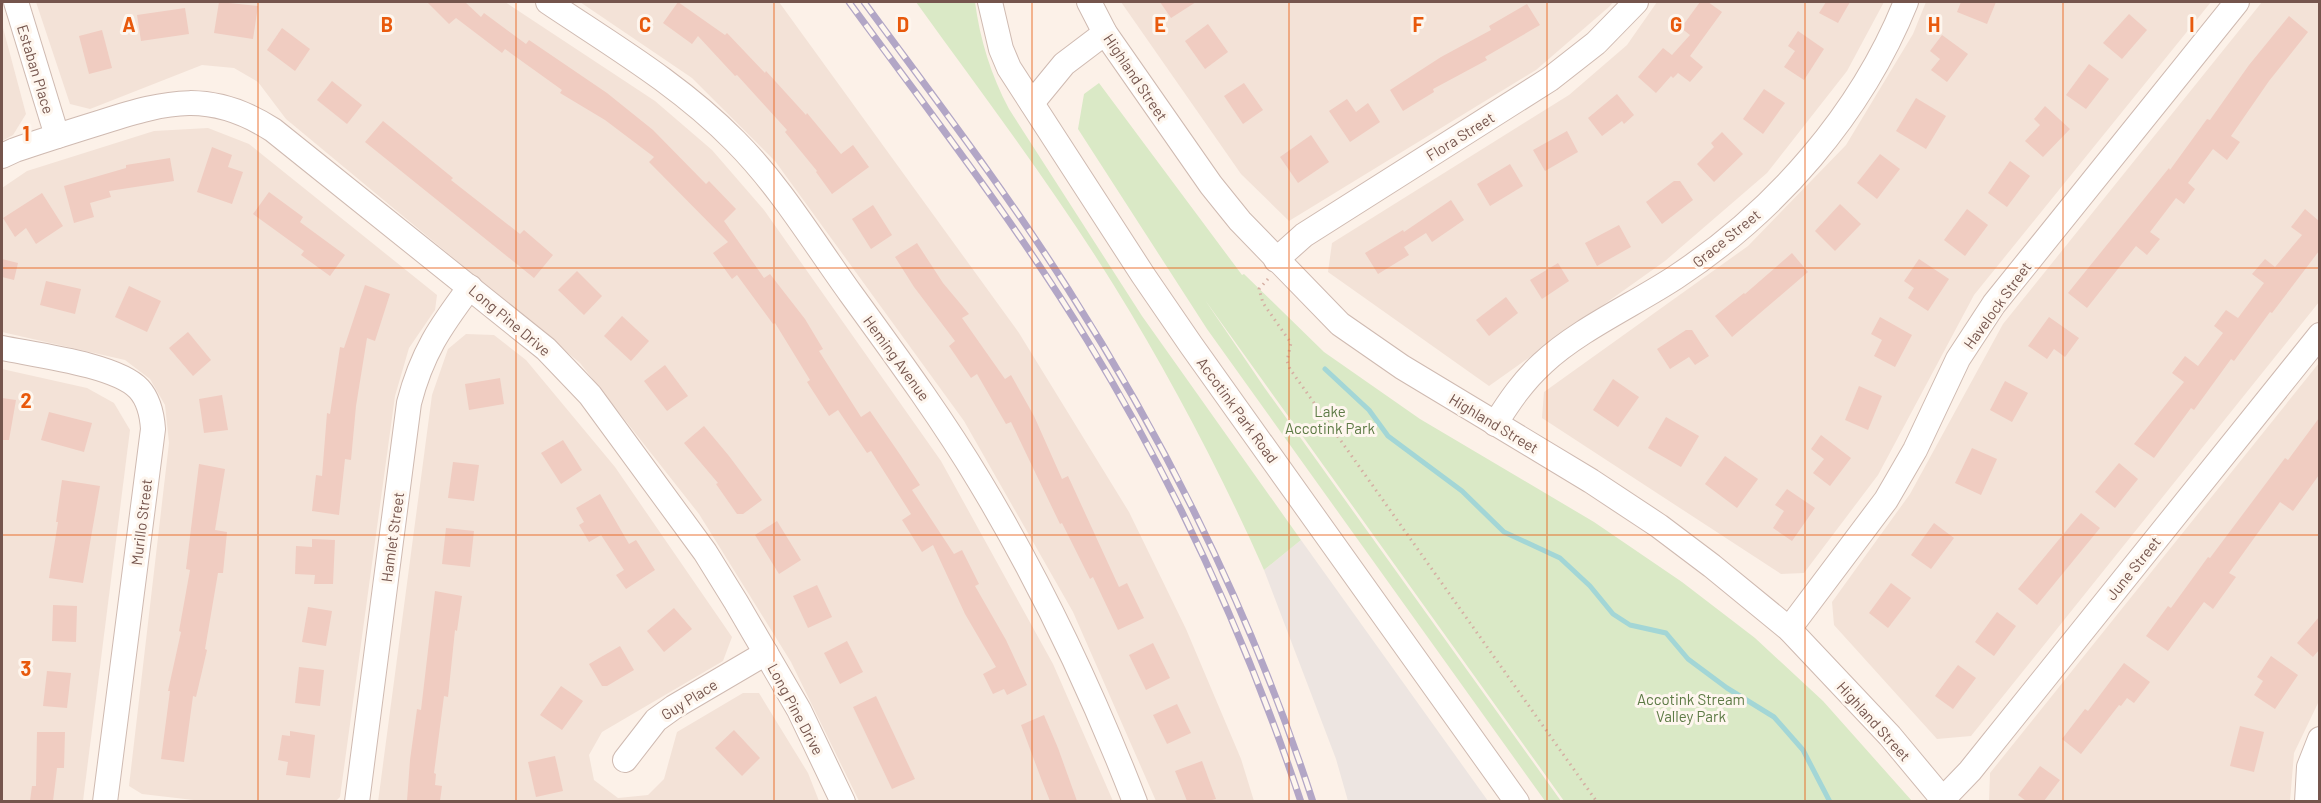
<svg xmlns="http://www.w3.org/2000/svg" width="2321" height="803" font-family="Barlow,sans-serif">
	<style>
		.residential { fill: #f3e2d7 }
		.industrial { fill: #ede5e1 }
		.green { fill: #dae9c6 }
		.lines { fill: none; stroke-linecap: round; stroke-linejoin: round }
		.stream { stroke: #a3d6d6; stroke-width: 5 }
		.building { fill: #f0ccc1 }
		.minor-casing { stroke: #cfbab1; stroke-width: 26 }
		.path { stroke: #d5afa3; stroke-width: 3; stroke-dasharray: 1.5 4.5; stroke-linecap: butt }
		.minor { stroke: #fff; stroke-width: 24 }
		.rail-casing { stroke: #b2a6c6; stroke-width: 7 }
		.rail { stroke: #fef6ee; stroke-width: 4.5; stroke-dasharray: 14; stroke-linecap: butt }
		.grid { fill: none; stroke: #e8590c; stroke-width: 1.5; stroke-opacity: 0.55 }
		.labels { text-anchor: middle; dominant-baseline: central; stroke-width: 6; stroke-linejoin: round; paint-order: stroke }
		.street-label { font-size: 15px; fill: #75554d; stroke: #fef6ee }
		.park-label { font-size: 15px; fill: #5d7a45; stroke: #fef6ee }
		.grid-label { font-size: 20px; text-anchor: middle; font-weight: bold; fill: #e8590c; stroke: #fef6ee; stroke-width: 6; stroke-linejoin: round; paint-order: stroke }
	</style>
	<rect width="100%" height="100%" fill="#fcf1e8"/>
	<g class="residential">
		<polygon points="36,2 505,2 655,101 712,150 764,210 941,461 1053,664 1113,801 859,801 791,662 699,514 580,363 286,119 258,82 234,68 202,65 90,109 70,104"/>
		<polygon points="580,2 779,2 1019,333 1129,512 1186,629 1241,759 1254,801 1156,801 1073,612 964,421 775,161 692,78"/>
		<polygon points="1121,2 1613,2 1610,6 1536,70 1289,221 1241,174"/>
		<polygon points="1657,2 1884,2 1847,71 1767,173 1665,261 1489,386 1328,272 1332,243 1569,95 1627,45"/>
		<polygon points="1926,2 2211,2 1974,295 1878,475 1804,573 1781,574 1542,418 1544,392 1748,246 1846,145 1913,34"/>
		<polygon points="2262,2 2319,2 2319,302 1971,736 1937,739 1834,625 1832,602 1910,494 2003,324"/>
		<polygon points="2,24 26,114 13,135 2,141"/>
		<polygon points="208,128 249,144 437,295 435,310 409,348 395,396 340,797 336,801 202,801 142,794 129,786 169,443 165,405 150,379 125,360 2,332 2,188 27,171 154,131"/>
		<polygon points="466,334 494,335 526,360 615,467 732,637 723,661 602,732 589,755 594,780 618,798 648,795 664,779 677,732 743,693 759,693 808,773 819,801 378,802 432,395 448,349"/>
		<polygon points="2319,363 2319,701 2294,753 2290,801 1989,802 1990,773"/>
		<polygon points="2,369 87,388 114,403 130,430 83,801 2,802"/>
	</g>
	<polygon class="industrial" points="1301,540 1488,801 1348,801 1336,759 1264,570"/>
	<g class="green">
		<path d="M 916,2 L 975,2 C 980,40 991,75 1009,109 L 1142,316 L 1301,540 L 1264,570 C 1220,471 1170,376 1113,284 C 1053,187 983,95 916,2 Z"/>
		<polygon points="1099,83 1242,275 1244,274 1324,352 1420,419 1594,522 1682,582 1755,638 1823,701 1912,801 1564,801 1205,300 1264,387 1561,801 1545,801 1207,329 1078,129 1084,94"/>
	</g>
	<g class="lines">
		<polyline class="stream" points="1325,369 1369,410 1388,436 1462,491 1504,532 1560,558 1590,586 1613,614 1630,625 1666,633 1688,659 1727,688 1774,717 1803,750 1830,802"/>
	</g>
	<g class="building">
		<polygon points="219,2 258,6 253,39 214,33"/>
		<polygon points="427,2 465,2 481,17 484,13 526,44 529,40 607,93 653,130 706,184 709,181 736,209 724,221 764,278 770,274 805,319 823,349 819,351 861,417 870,411 901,456 920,485 912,490 954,554 962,550 979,584 975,586 1006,640 1027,685 1007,695 1004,689 993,694 983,674 996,667 965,614 933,545 922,552 902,520 911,514 871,451 867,453 838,410 829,416 807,382 810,380 775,323 773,324 737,275 732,279 713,253 728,242 649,162 654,157 605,120 560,93 562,90 505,49 502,53 456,18 449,24"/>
		<polygon points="678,2 725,35 727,33 765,73 766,71 806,115 807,113 841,154 853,145 869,167 832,194 816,172 817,171 785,132 787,130 737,75 735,76 698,36 692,44 663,23"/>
		<polygon points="1160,2 1196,2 1171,18"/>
		<polygon points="1700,2 1708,2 1722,12 1690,56 1703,67 1690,82 1678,73 1673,78 1671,76 1656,93 1638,77 1663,48 1672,55 1690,35 1681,28"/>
		<polygon points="1826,2 1850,2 1838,23 1819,13"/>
		<polygon points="1961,2 1996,2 1987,24 1957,12"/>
		<polygon points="1527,4 1540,25 1485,57 1487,60 1433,89 1434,92 1403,111 1390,90 1441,57 1491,30 1489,26"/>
		<polygon points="185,8 189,34 141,41 137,15"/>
		<polygon points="2129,14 2147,30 2122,59 2103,43"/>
		<polygon points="2289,16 2308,32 2269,81 2231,136 2240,142 2227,160 2213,149 2188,183 2195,189 2184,204 2176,198 2150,232 2160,239 2147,255 2136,246 2087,308 2068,293 2169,168 2170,170 2207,119 2210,120 2249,65"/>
		<polygon points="1208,24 1228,52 1205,69 1185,41"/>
		<polygon points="282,28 310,49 295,71 267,50"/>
		<polygon points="102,30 112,68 89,74 79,36"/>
		<polygon points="1798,31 1824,49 1804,80 1784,67 1795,51 1788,46"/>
		<polygon points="1942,35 1968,54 1947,82 1931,70 1940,59 1930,51"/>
		<polygon points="2089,64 2109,79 2086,109 2066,95"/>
		<polygon points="332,81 362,105 347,124 317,100"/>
		<polygon points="1244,83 1263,110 1243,124 1224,96"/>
		<polygon points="1764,89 1785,103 1763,134 1743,119"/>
		<polygon points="1617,94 1634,115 1624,124 1622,121 1602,136 1588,118"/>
		<polygon points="1916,98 1946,116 1926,149 1896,131"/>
		<polygon points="1347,99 1356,112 1368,103 1380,122 1350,142 1329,111"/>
		<polygon points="2045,106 2070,129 2043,157 2025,141 2040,125 2034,119"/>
		<polygon points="383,121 453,178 451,180 520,234 524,230 553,255 534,278 365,142"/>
		<polygon points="1567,131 1578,152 1545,171 1533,150"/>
		<polygon points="1722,132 1743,154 1714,182 1697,164 1714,147 1711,143"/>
		<polygon points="1311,135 1329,162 1298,183 1280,157"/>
		<polygon points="212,147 232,155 228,167 243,172 232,204 197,192"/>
		<polygon points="1880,154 1900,169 1877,199 1857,183"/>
		<polygon points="170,158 174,181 109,191 111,197 90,203 94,217 74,223 64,186 126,168 126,165"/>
		<polygon points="2010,161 2030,176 2007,207 1988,193"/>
		<polygon points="1510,164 1523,186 1490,206 1477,184"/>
		<polygon points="1674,181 1680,181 1693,200 1662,224 1646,202"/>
		<polygon points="269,192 303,217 300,222 345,255 330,276 301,255 304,251 253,214"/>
		<polygon points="42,193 63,226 36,244 26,228 15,237 3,218"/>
		<polygon points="1451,200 1464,220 1432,242 1426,233 1404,247 1409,255 1378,274 1365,253 1403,230 1404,232"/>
		<polygon points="1840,204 1861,224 1835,251 1815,231"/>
		<polygon points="873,205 892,235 871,249 852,219"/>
		<polygon points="1967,209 1988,225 1965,256 1944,240"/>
		<polygon points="2305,209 2319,221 2319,251 2272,313 2270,312 2234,361 2231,359 2194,410 2191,408 2154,458 2134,444 2184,382 2172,373 2185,356 2198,366 2223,333 2214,326 2226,310 2238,318 2264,283 2252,274 2265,259 2275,267 2302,235 2291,227"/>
		<polygon points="1619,225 1631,247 1597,266 1585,243"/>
		<polygon points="917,243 943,283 969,314 962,318 1005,379 1011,375 1034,416 1062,479 1068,476 1119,587 1127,583 1144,618 1118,630 1093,577 1090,579 1062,523 1060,524 1011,422 1006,424 977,374 971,378 949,346 955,341 914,287 895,257"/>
		<polygon points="1792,253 1808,272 1732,337 1715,316 1744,293 1745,294"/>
		<polygon points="2,259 18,263 14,280 2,277"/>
		<polygon points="1919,259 1949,279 1928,311 1908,298 1914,288 1904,281"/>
		<polygon points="1558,263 1569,281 1542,299 1530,280"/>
		<polygon points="577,271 602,296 584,315 558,290"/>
		<polygon points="46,281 81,289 75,314 40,305"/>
		<polygon points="365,285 390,294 375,341 367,338 356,406 351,460 345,459 339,515 312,511 316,475 322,476 327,413 330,414 340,347 344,348"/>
		<polygon points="129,286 161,301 147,332 115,317"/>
		<polygon points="1506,297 1518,313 1489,336 1476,320"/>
		<polygon points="622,316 649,341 631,361 604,336"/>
		<polygon points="1880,317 1912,335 1895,367 1874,356 1882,340 1871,334"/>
		<polygon points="2049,317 2079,338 2065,357 2054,349 2047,359 2028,346"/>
		<polygon points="1686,330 1692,330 1709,356 1695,365 1689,357 1670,369 1657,349"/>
		<polygon points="188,332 211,360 193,376 169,348"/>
		<polygon points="665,365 688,396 667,411 644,381"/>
		<polygon points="500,378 504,404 469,410 465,384"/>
		<polygon points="1613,379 1639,397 1618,427 1593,410"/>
		<polygon points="2005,381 2028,393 2012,422 1990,410"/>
		<polygon points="1859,386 1882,396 1868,430 1845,420"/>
		<polygon points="222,395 228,430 204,433 199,399"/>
		<polygon points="2,398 16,400 9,440 2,440"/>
		<polygon points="49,412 92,423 84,452 41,440"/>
		<polygon points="1666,417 1699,436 1681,467 1648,448"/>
		<polygon points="2319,418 2319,475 2293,511 2280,502 2229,573 2236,577 2213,609 2204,602 2168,651 2146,636 2168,606 2171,608 2208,557 2210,558 2285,458 2288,460"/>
		<polygon points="704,426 729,456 762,500 743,514 737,514 716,484 718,483 684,443"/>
		<polygon points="1821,435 1851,458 1830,486 1813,473 1824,459 1811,449"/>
		<polygon points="563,440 582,470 561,484 541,453"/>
		<polygon points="1972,448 1997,459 1981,495 1955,483"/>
		<polygon points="1725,456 1758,479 1737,508 1705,484"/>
		<polygon points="453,462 479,465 474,501 448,498"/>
		<polygon points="2119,463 2138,479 2115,508 2095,492"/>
		<polygon points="199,464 225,469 215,530 227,532 223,573 218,573 205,649 207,650 196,697 193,696 184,762 161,759 170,691 168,691 181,632 179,631 190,570 186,569"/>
		<polygon points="62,480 100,486 83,583 49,578 58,522 56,522"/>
		<polygon points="1787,489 1815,508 1792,541 1773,528 1784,511 1775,505"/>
		<polygon points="600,494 629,544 636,540 655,570 626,589 616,575 624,570 601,535 589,542 579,525 584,522 576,508"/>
		<polygon points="2081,513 2100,528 2037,605 2018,589"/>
		<polygon points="777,521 801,560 779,574 755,535"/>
		<polygon points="1934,523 1954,538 1931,569 1911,555"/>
		<polygon points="446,528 474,531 470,567 442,564"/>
		<polygon points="312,539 335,540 333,584 314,584 315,575 295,574 296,546 312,547"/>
		<polygon points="1891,583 1911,598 1888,628 1869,613"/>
		<polygon points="817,585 832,617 808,628 793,596"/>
		<polygon points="435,591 462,596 457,631 455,630 448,697 444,696 434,773 436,774 435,785 442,786 440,801 407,801 410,760 417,709 421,710"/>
		<polygon points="53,605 77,606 76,642 52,641"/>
		<polygon points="308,607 332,611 326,646 302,642"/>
		<polygon points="674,608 692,629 664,652 647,631"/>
		<polygon points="1997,612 2016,626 1994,656 1975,642"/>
		<polygon points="2319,617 2319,650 2313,657 2297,643"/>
		<polygon points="847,641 863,672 840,684 824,653"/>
		<polygon points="1153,643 1170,678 1146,690 1129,655"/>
		<polygon points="620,646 634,670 607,686 602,686 589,664"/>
		<polygon points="2271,656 2298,675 2275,709 2254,695 2263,681 2257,677"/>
		<polygon points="2124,663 2150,682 2134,703 2127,698 2121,706 2119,705 2081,754 2062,739 2085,709 2088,711"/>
		<polygon points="1958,665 1976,678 1953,709 1935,696"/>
		<polygon points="299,667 324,670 320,706 295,703"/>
		<polygon points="47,671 71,673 67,708 43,706"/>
		<polygon points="561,686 583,701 562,730 540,715"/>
		<polygon points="876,696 915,779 892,789 853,707"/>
		<polygon points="1177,704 1191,733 1167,744 1153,715"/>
		<polygon points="1044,715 1058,748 1077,801 1050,801 1042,781 1021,725"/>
		<polygon points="2240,726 2264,732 2254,772 2230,766"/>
		<polygon points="734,730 760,758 742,776 715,748"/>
		<polygon points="290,731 315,735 310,778 286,775 288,762 278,760 282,735 290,736"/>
		<polygon points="37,732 65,732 64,768 57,768 53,801 30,801 32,786 36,786"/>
		<polygon points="555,756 563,791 536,797 528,762"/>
		<polygon points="1202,761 1216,799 1208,801 1187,801 1175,771"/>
		<polygon points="2040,766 2060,780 2044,801 2026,801 2018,795"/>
	</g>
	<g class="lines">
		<defs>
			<g id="minor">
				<polyline points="16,2 57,136"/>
				<path d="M 548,2 C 612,45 680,85 735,141 C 780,186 814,243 851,294 C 896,356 941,417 980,482 C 1042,585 1092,691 1135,802"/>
				<polyline points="990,2 1001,49 1009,68 1143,275 1191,345 1517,802"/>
				<polyline points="1089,2 1105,33 1211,185 1240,221 1340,324 1402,367 1591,481 1659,526 1712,566 1789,629 1890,736 1945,802"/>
				<polyline points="1032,103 1064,64 1105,33"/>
				<path d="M 2,156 L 15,150 C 44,140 73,131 102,122 C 168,101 211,90 273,130 L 546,349 L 590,395 L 705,552 L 736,602 L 799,710 L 843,802"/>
				<polyline points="1276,260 1304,235 1550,79 1596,43 1636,2"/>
				<path d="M 2,348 C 36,355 117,365 139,389 C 149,400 152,414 153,429 L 105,802"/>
				<path d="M 1495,424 C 1509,402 1523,381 1543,363 C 1578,330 1635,304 1676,277 C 1776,211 1861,114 1906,2"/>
				<polyline points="1789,629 1886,500 1915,450 1958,359 1994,304 2237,2"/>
				<polyline points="625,760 656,720 674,707 766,653"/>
				<polyline points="1943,799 1970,771 2320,335"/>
				<path d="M 357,802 L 409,403 C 422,353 440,327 470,287"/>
				<polyline points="2307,802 2309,767 2320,739"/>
			</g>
		</defs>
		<use href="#minor" class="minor-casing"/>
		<polyline class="path" points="1268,279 1259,289 1263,303 1291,343 1287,361 1290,369 1597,802"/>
		<use href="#minor" class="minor"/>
		<defs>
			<g id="rail">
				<path d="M 849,2 C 930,113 1015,222 1087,340 C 1176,485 1247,640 1301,802"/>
				<path d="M 864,2 C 933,96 1005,190 1068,289 C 1170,449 1254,620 1313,802"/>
			</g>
		</defs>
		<use href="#rail" class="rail-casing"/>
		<use href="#rail" class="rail"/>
	</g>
	<path class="grid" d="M 258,2 L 258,802M 516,2 L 516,802M 774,2 L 774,802M 1032,2 L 1032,802M 1289,2 L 1289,802M 1547,2 L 1547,802M 1805,2 L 1805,802M 2063,2 L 2063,802M 2,268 L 2320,268M 2,535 L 2320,535"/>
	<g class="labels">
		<g class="street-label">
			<text transform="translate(36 69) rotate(73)">Estaban Place</text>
			<text transform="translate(1136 77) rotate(56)">Highland Street</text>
			<text transform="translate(1460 136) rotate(-32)">Flora Street</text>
			<text transform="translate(1726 238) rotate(-39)">Grace Street</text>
			<text transform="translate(1997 305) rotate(-54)">Havelock Street</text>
			<text transform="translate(510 320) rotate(40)">Long Pine Drive</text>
			<text transform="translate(897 358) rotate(54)">Heming Avenue</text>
			<text transform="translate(1238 410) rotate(54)">Accotink Park Road</text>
			<text transform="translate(1494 423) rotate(31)">Highland Street</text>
			<text transform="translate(141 522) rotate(-83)">Murillo Street</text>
			<text transform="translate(392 537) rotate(-82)">Hamlet Street</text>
			<text transform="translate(2133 568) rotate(-51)">June Street</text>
			<text transform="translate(689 699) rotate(-32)">Guy Place</text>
			<text transform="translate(796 709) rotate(62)">Long Pine Drive</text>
			<text transform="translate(1874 721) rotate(48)">Highland Street</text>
		</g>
		<g class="park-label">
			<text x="1330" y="411">Lake<tspan x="1330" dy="17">Accotink Park</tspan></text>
			<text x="1691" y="699">Accotink Stream<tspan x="1691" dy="17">Valley Park</tspan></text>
		</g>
	</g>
	<g class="grid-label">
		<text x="129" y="32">A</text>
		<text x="387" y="32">B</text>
		<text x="645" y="32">C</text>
		<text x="903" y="32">D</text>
		<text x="1160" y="32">E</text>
		<text x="1418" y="32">F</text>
		<text x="1676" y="32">G</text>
		<text x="1934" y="32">H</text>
		<text x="2192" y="32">I</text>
		<text x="26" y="141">1</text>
		<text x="26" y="408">2</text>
		<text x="26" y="676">3</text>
	</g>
	<rect width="2321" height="803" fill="none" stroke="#75554d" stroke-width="6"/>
</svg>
